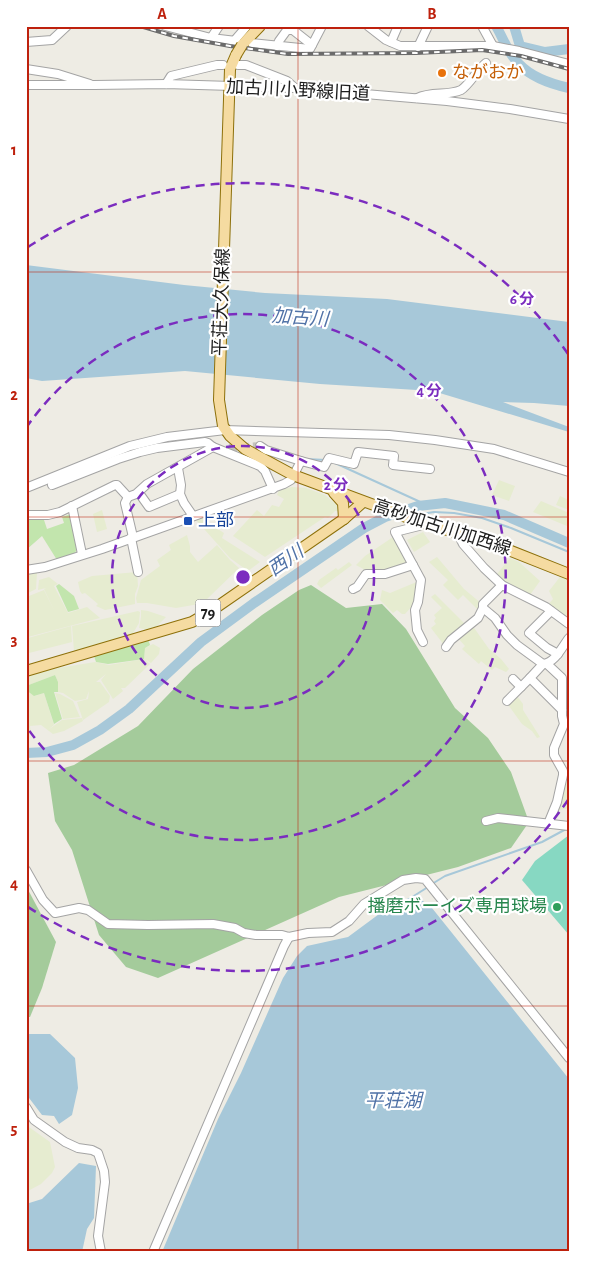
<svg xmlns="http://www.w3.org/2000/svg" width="595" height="1278" font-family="'Alegreya Sans','Noto Sans JP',sans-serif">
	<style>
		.farmland { fill: #e6ecd0 }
		.grass { fill: #c2e5ad }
		.forest { fill: #a4cb9b }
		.pitch { fill: #87d8c2 }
		.water { fill: #a7c8d9 }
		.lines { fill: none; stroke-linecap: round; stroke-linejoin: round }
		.stream { stroke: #a7c8d9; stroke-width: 2 }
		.river { stroke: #a7c8d9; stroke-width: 10 }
		.minor-tunnel { stroke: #c4c3bc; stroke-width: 8; stroke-dasharray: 8 4; stroke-linecap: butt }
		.minor-casing { stroke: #a4a4a4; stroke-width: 10 }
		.major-casing { stroke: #8d700a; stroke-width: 12 }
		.minor { stroke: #fff; stroke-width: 8 }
		.major { stroke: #f5dba1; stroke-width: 10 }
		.rail-casing { stroke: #6b6b6b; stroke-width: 4 }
		.rail { stroke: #fff; stroke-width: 2; stroke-dasharray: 5.5; stroke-linecap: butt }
		.major-bridge-casing { stroke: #8d700a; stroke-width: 12; stroke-linecap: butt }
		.major-bridge { stroke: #f5dba1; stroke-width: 10 }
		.grid { fill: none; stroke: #be210d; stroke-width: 1; stroke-opacity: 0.55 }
		.ring { fill: none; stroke: #7b2cbf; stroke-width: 2.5; stroke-dasharray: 9 6 }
		.food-dot { fill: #e8710a; stroke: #fff; stroke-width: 2 }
		.transit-dot { fill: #1a4fb4; stroke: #fff; stroke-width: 2 }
		.leisure-dot { fill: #2e9e5b; stroke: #fff; stroke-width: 2 }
		.labels { text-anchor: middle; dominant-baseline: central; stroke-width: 4.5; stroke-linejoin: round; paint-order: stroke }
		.shield { fill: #fff; stroke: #616161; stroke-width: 1 }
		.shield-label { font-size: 16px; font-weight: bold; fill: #1d1d1d }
		.food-label { font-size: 18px; fill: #c56008; stroke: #fff; text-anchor: start }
		.street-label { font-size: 18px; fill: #1d1d1d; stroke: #fff }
		.transit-label { font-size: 18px; fill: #164399; stroke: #fff; text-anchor: start }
		.leisure-label { font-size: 18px; fill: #27864d; stroke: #fff; text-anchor: end }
		.water-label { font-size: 19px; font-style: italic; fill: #5072a7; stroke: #fff }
		.centre { fill: #7b2cbf; stroke: #fff; stroke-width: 2.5 }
		.ring-label { font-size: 15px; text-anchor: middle; font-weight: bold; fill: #7b2cbf; stroke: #fff; stroke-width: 4.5; stroke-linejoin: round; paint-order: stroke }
		.neatline { fill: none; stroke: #be210d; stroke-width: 2 }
		.grid-label { font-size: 16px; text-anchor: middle; font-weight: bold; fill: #be210d }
	</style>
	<rect width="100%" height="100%" fill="#eeece4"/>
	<g class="farmland">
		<polygon points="499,480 515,486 509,501 492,495"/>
		<polygon points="292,487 306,488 325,495 339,507 338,511 335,511 328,518 325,517 265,557 233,536 257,510 264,516 272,505 279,507 284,499 277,495 279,490"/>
		<polygon points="560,496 569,500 569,510 556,505"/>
		<polygon points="541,501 569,513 567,526 533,512"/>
		<polygon points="102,510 107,529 97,532 93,514"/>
		<polygon points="203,516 210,524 224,533 222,538 260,562 248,571 230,558 196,520"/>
		<polygon points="423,532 430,542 414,552 407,540"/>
		<polygon points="187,535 190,546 190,552 198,562 217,545 230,560 239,568 206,600 199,604 176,608 147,603 137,603 136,598 141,580 160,566 157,560 171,550 169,545"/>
		<polygon points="393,537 410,563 385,573 367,571 356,565 365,556"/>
		<polygon points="437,557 464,589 482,604 479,611 463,595 458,600 443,585 448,580 429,562"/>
		<polygon points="510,558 519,562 540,581 530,595 507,582 497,574"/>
		<polygon points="349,562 352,565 321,588 317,584 319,580 336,568 338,570"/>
		<polygon points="137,572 138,586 135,594 135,604 105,610 96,606 98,604 85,593 82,594 80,591 78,582 92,576"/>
		<polygon points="37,573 36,589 26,594 26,574"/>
		<polygon points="49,577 58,584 54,586 68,613 87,607 100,618 28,637 29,596 44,590 54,610 44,589 46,588 38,590 39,580"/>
		<polygon points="560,577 569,580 569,620 548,605 553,599 549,591"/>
		<polygon points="419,581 414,604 405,614 402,614 397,610 393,613 380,600 382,590 390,593"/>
		<polygon points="435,594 467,626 444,645 431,628 436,624 434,621 436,618 434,615 442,608 431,597"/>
		<polygon points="141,610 148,611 166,617 155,628 147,630 139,628 141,617"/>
		<polygon points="138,611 140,612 139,623 132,635 74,651 72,626"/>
		<polygon points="472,625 489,649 501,659 509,669 506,672 495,667 492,670 481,661 479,664 462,649 465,646 457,637"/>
		<polygon points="71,626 72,642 29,653 28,638"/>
		<polygon points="153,644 160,648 159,654 151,663 145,659 150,664 125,688 121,688 123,691 113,699 101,680 106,674 96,682 100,682 110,696 109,702 83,720 77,702 88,699 89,691 86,699 75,701 63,693 58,692 58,682 55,675 26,686 26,678 28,674 51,667 52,669 95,662 109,665 144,659 145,648"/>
		<polygon points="26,691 35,696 44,693 54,725 48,730 62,720 82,718 83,721 64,731 53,734 41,725 30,726 31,734 26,734"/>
		<polygon points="55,693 60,694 73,701 80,717 63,719"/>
		<polygon points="517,696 523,704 523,710 540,737 537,738 532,731 522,724 509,706 508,702"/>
		<polygon points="568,777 569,808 556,811 563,784 566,784"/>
		<polygon points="26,1125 50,1142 55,1167 52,1173 41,1184 26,1192"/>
	</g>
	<g class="grass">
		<polygon points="71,514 77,547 75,554 57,560 42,536 26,550 26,519 43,517 47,529 64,523 62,517"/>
		<polygon points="59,584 74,596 79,609 68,612 56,586"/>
		<polygon points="148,639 150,645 145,648 144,659 108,664 96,662 94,656"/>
		<polygon points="55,675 58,682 58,692 54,692 62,719 54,724 44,693 34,696 26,690 26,686"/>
	</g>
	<g class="forest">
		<polygon points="311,585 346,608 382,604 406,629 455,708 488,738 511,772 529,822 511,848 458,867 339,897 158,978 126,967 99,935 72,850 55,821 48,773 74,765 138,726 193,669 262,615 299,590"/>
		<polygon points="26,886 56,942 42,988 30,1017 26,1017"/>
	</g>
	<polygon class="pitch" points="569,835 569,935 522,880 535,861"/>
	<g class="water">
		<polygon points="26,265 184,285 265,293 387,299 569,322 569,406 534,403 503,402 569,427 569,432 433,391 320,384 185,371 42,381 26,378"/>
		<polygon points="409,898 419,898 432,908 569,1079 569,1252 162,1252 218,1119 241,1073 283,978 297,956 307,946 348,937 394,903"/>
		<polygon points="26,1034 50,1034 75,1058 78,1088 72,1115 59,1124 54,1116 42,1115 26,1094"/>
		<polygon points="79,1163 96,1166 94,1218 87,1229 82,1252 26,1252 26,1204 42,1199"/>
	</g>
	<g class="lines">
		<g class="stream">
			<polyline points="306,459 326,460"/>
			<polyline points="335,463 427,505"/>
			<polyline points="410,509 422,514 434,512 454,513 482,518 511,528 569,552"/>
			<polyline points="432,884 445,876 542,842 568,828"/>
			<polyline points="409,899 428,887"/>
		</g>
		<g class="river">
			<path d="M 496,26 C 503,38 509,55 519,64 C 532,78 551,84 569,88"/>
			<polyline points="514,26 520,46 545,52 569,49"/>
			<polyline points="26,753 47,752 73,745 100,730 129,709 201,642 254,603 364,528 385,517 418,506 445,503 504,515 569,543"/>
		</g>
		<polyline class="minor-tunnel" points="229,448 260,446"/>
		<defs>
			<g id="minor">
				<polyline points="165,26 211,38 236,41"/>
				<polyline points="368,26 386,40 400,46 493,46 519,51 569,64"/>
				<polyline points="482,26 493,46"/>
				<polyline points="211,38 219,26"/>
				<polyline points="234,41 247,26"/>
				<polyline points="26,42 52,40 67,26"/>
				<polyline points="391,42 398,26"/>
				<polyline points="252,43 310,49 322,26"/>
				<polyline points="277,46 279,41 287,30 293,30 312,45"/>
				<polyline points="418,47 428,26"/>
				<polyline points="238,65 246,65 287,81 295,88"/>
				<polyline points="26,69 58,74 90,84"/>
				<polyline points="166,84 171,76 217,65 223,65"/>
				<polyline points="26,85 94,85 166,84 295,88 447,101 510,109 569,119"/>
				<path d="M 417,98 C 432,91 448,96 461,90 C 469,85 477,70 486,63"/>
				<polyline points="260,446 266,450 301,461"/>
				<polyline points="178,468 181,485 180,494 184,503 193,516"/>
				<polyline points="52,485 118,459 140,452 157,448 205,442 208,443 213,447"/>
				<polyline points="26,488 130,446 167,437 225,430 389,435 435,440 494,449 569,472"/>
				<polyline points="139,493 149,507 180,494"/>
				<polyline points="128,497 125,503 133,537"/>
				<polyline points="72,506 82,554"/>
				<polyline points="26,515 48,515 60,512 115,485 117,485 128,497 136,494 147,484 213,447 260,466 265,471 273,489"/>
				<polyline points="421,522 419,526 395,532 421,580 418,602 415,610 417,630 423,642"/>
				<polyline points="458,534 463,544 484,568 502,585 546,607 569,624"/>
				<polyline points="131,538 138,572"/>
				<polyline points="26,570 45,567 102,549 284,484 291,480 301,461 324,467 329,458 354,464 358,452 394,456 393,465 430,469"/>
				<polyline points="502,585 483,604 483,608 495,618 507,635 517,645 543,664"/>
				<polyline points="353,589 357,587 366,574 385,574 413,565"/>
				<polyline points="551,611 529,633 547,648 558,654"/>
				<polyline points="446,647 451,640 478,618 483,608"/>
				<polyline points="547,664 562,678 562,716 564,724 554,748 554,755 563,771 563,775 557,802 548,824"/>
				<polyline points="513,679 521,687"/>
				<polyline points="507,701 530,678"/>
				<path d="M 562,710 L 530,678 L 543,664 C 555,663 562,647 569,638"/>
				<polyline points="486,821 498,818 569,826"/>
				<polyline points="26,870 43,900 55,913 79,908 88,910 108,924 148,925 213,924 235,928 244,933 256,935 282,935 289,937 308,933 332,932 349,921 364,904 403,880 416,878 425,879 569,1058"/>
				<polyline points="26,1107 34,1120 65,1142 78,1148 92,1150 98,1153 104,1171 105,1182 98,1236 101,1252"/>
				<polyline points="153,1252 284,946 289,937"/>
			</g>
			<g id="major">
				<polyline points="242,45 260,26"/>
				<polyline points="236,55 230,69 219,400 223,426 230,436 245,449 293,475 417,521 491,543 569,574"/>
				<polyline points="334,493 343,503 344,519"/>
				<polyline points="26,671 192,622 211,611 344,519 363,502"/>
			</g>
		</defs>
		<use href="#minor" class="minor-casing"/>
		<use href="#major" class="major-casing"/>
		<use href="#minor" class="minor"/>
		<use href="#major" class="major"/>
		<defs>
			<polyline id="rail" points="140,26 174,36 230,46 288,54 416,53 482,50 521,56 569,69"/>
		</defs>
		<use href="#rail" class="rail-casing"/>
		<use href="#rail" class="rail"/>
		<defs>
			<polyline id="major-bridge" points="236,55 242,45"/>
		</defs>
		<use href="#major-bridge" class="major-bridge-casing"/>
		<use href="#major-bridge" class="major-bridge"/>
	</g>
	<path class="grid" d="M 298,26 L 298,1252M 26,272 L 569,272M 26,517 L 569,517M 26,761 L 569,761M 26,1006 L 569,1006"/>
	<g class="ring">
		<circle cx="243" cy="577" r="131"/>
		<path d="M26 428A263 263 0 1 1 26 726"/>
		<path d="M568 800A394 394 0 0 1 28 907M28 247A394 394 0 0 1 568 354"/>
	</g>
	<circle class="food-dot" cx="442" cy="73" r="5"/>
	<rect class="transit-dot" x="183" y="516" width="10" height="10" rx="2.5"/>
	<circle class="leisure-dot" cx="557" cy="907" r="5"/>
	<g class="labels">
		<rect class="shield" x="195.5" y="599.5" width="25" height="27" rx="4"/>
		<g class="shield-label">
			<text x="208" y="613">79</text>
		</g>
		<g class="food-label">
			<text x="452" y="73">ながおか</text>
		</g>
		<g class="street-label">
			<text transform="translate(298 91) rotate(3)">加古川小野線旧道</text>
			<text transform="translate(222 302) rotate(-88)">平荘大久保線</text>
			<text transform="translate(442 528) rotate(18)">高砂加古川加西線</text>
		</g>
		<g class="transit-label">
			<text x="198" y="521">上部</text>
		</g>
		<g class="leisure-label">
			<text x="547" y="907">播磨ボーイズ専用球場</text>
		</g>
		<g class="water-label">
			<text transform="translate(300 318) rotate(4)">加古川</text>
			<text transform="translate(286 561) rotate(-35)">西川</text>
			<text x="393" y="1101">平荘湖</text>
		</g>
	</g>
	<circle cx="243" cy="577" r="8" class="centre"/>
	<g class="ring-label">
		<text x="522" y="304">6 分</text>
		<text x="429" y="396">4 分</text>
		<text x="336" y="490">2 分</text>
	</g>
	<rect width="595" height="1278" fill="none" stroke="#ffffff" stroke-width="55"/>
	<rect x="28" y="28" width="540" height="1222" class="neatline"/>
	<g class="grid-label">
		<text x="162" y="19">A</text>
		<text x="432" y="19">B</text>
		<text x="14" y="155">1</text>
		<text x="14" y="400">2</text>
		<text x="14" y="645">3</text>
		<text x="14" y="889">4</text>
		<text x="14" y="1134">5</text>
	</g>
</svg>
